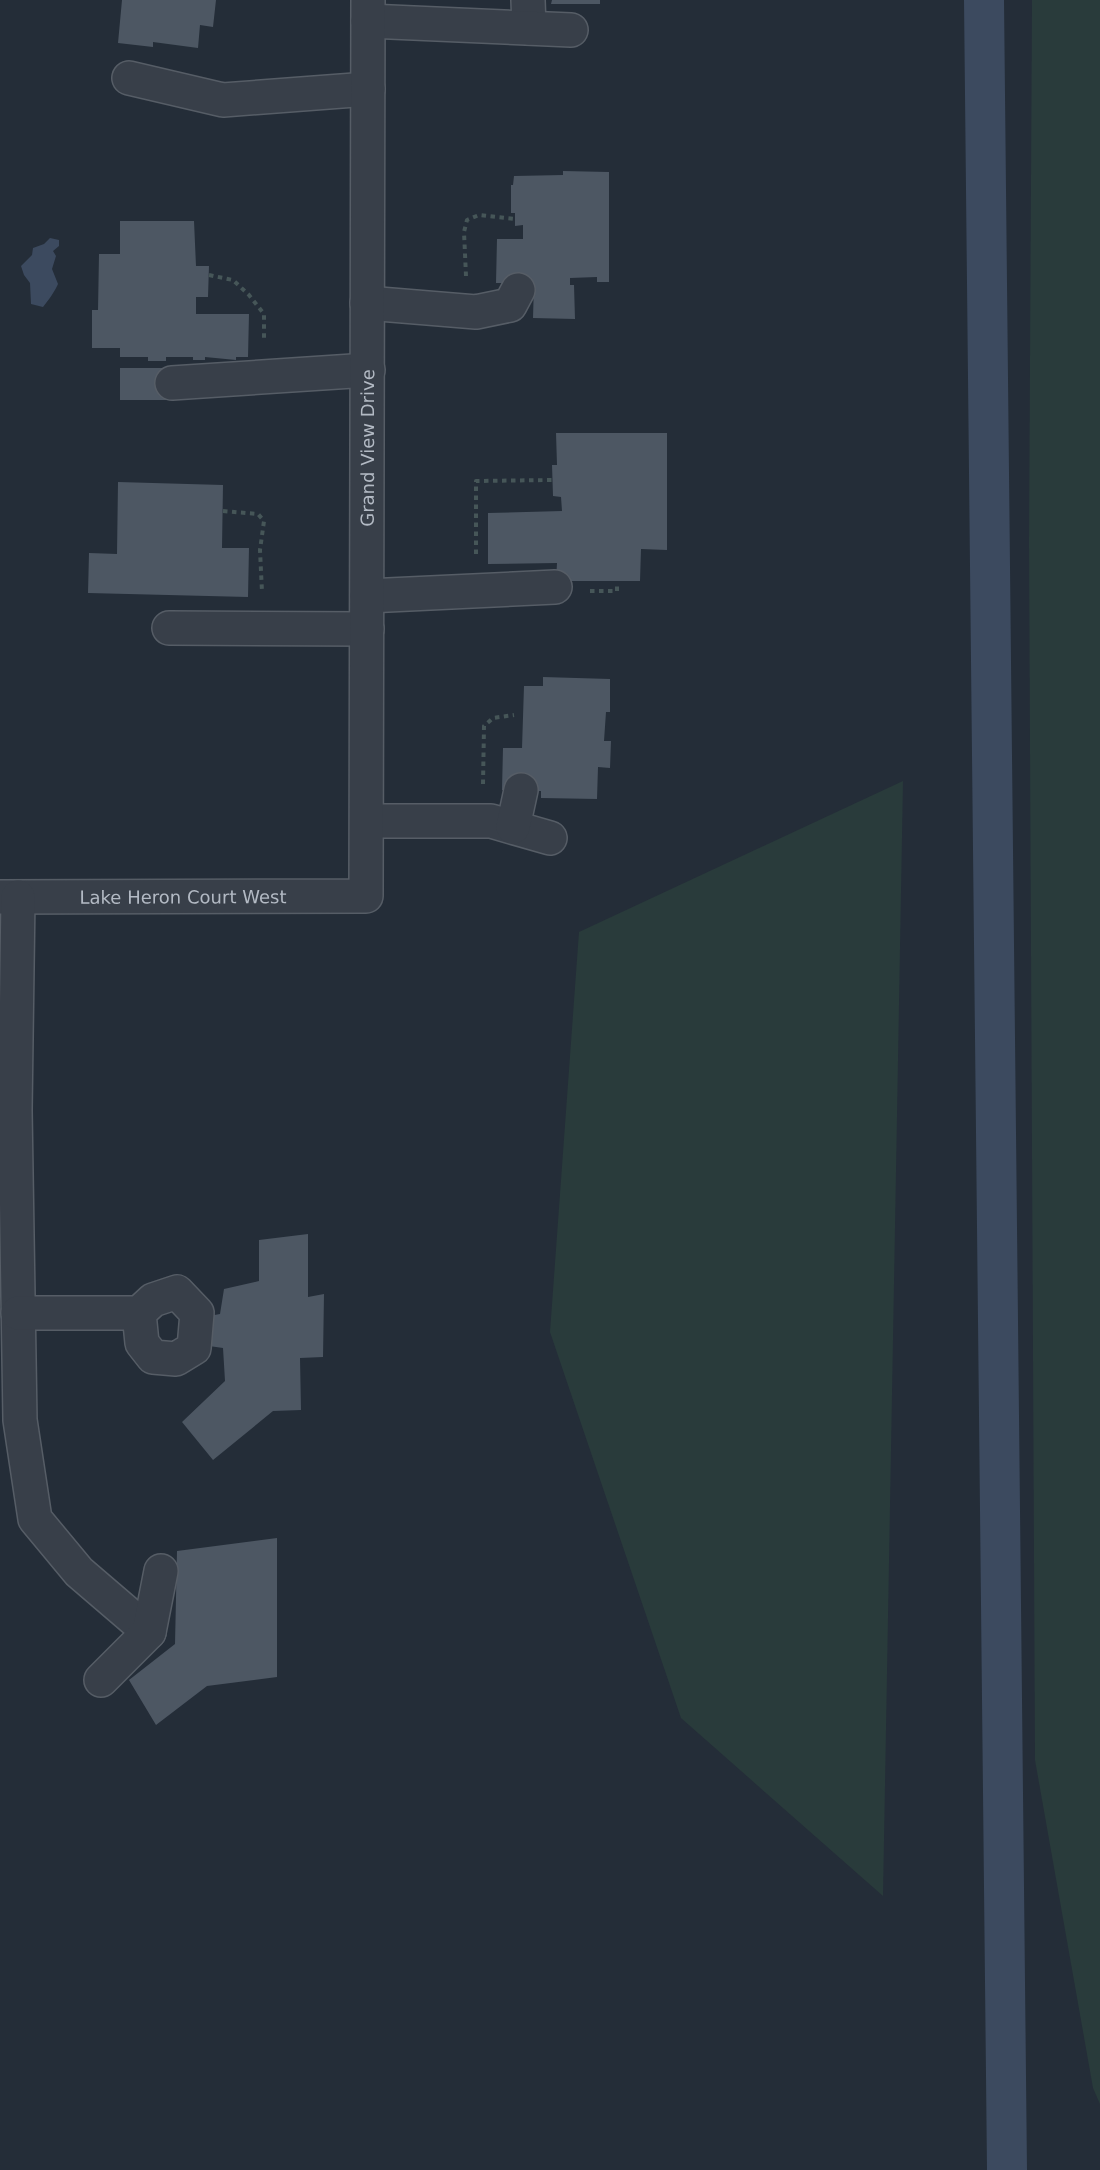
<svg xmlns="http://www.w3.org/2000/svg" width="1100" height="2170" font-family="'DejaVu Sans',sans-serif">
	<style>
		.green { fill: #293b3b }
		.water { fill: #3c4a5f }
		.lines { fill: none; stroke-linecap: round; stroke-linejoin: round }
		.canal { stroke: #3c4a5f; stroke-width: 40 }
		.building { fill: #4d5763 }
		.minor-casing { stroke: #565d66; stroke-width: 36 }
		.path { stroke: #465658; stroke-width: 4; stroke-dasharray: 4.5 4.5; stroke-linecap: butt }
		.minor { stroke: #383f49; stroke-width: 33 }
		.labels { text-anchor: middle; dominant-baseline: central; stroke-width: 6; stroke-linejoin: round; paint-order: stroke }
		.street-label { font-size: 18px; fill: #b3bac4; stroke: #1d242d }
	</style>
	<rect width="100%" height="100%" fill="#242d38"/>
	<g class="green">
		<polygon points="1032,0 1100,0 1100,2104 1093,2088 1035,1760 1029,542"/>
		<polygon points="903,781 883,1896 681,1718 550,1332 579,932"/>
	</g>
	<path class="water" d="M 50,238 L 59,240 L 59,246 L 53,251 L 56,256 L 52,269 L 58,284 C 55,291 48,301 43,307 L 31,304 L 30,283 L 24,275 L 21,266 L 32,255 L 33,248 L 44,244 Z"/>
	<g class="lines">
		<polyline class="canal" points="984,0 1007,2170"/>
	</g>
	<g class="building">
		<polygon points="122,0 216,0 213,27 200,25 198,48 153,42 153,47 118,43"/>
		<polygon points="552,0 600,0 600,4 551,4"/>
		<polygon points="563,171 609,172 609,282 597,282 597,277 570,278 570,285 574,285 575,319 533,318 534,283 496,283 497,239 523,239 523,225 515,226 515,213 511,213 511,185 513,185 514,176 563,175"/>
		<polygon points="120,221 194,221 196,266 209,266 208,297 196,297 196,314 249,314 248,357 236,357 236,360 205,357 205,360 193,360 193,357 166,357 166,361 148,361 148,357 120,357 120,348 92,348 92,310 98,310 99,254 120,254"/>
		<rect x="120" y="368" width="52" height="32"/>
		<polygon points="556,433 667,433 667,550 641,549 640,581 556,581 557,563 488,564 488,513 562,511 561,497 553,496 552,465 557,465"/>
		<polygon points="118,482 223,485 222,548 249,548 248,597 88,593 89,553 117,554"/>
		<polygon points="543,677 610,679 610,712 606,712 604,741 611,741 610,768 598,767 597,799 541,798 541,791 502,790 503,748 522,748 524,686 543,686"/>
		<polygon points="308,1234 308,1297 324,1294 323,1357 300,1358 301,1410 273,1411 213,1460 182,1422 225,1381 223,1348 209,1346 209,1316 220,1314 224,1289 259,1281 259,1240"/>
		<polygon points="277,1538 277,1677 207,1686 156,1725 129,1680 175,1644 177,1551"/>
	</g>
	<g class="lines">
		<defs>
			<g id="minor">
				<polyline points="528,0 529,28"/>
				<polyline points="368,21 571,30"/>
				<polyline points="129,78 223,100 368,89"/>
				<polyline points="367,303 476,312 510,305 518,290"/>
				<polyline points="172,383 368,370"/>
				<polyline points="367,596 555,587"/>
				<polyline points="169,628 367,629"/>
				<polyline points="367,821 491,821 550,838"/>
				<polyline points="513,827 521,790"/>
				<path id="s1" d="M 0,897 L 366,896 L 368,0"/>
				<polyline points="18,897 15,1110 20,1420 35,1519 79,1572 149,1632"/>
				<polyline points="18,1313 139,1313 153,1300 177,1292 197,1313 194,1348 176,1359 153,1357 142,1343 139,1313"/>
				<polyline points="101,1680 149,1632 161,1571"/>
			</g>
		</defs>
		<use href="#minor" class="minor-casing"/>
		<g class="path">
			<polyline points="209,275 233,280 249,295 264,314 264,340"/>
			<polyline points="466,276 464,232 467,220 479,215 515,219"/>
			<polyline points="223,511 258,514 264,521 260,550 262,592"/>
			<polyline points="476,554 476,481 552,480"/>
			<polyline points="590,591 617,591 617,582"/>
			<polyline points="483,784 484,726 493,718 514,715"/>
		</g>
		<use href="#minor" class="minor"/>
	</g>
	<g class="labels">
		<g class="street-label">
			<text stroke="none"><textPath href="#s1" startOffset="814">Grand View Drive</textPath></text>
			<text stroke="none"><textPath href="#s1" startOffset="183">Lake Heron Court West</textPath></text>
		</g>
	</g>
</svg>
